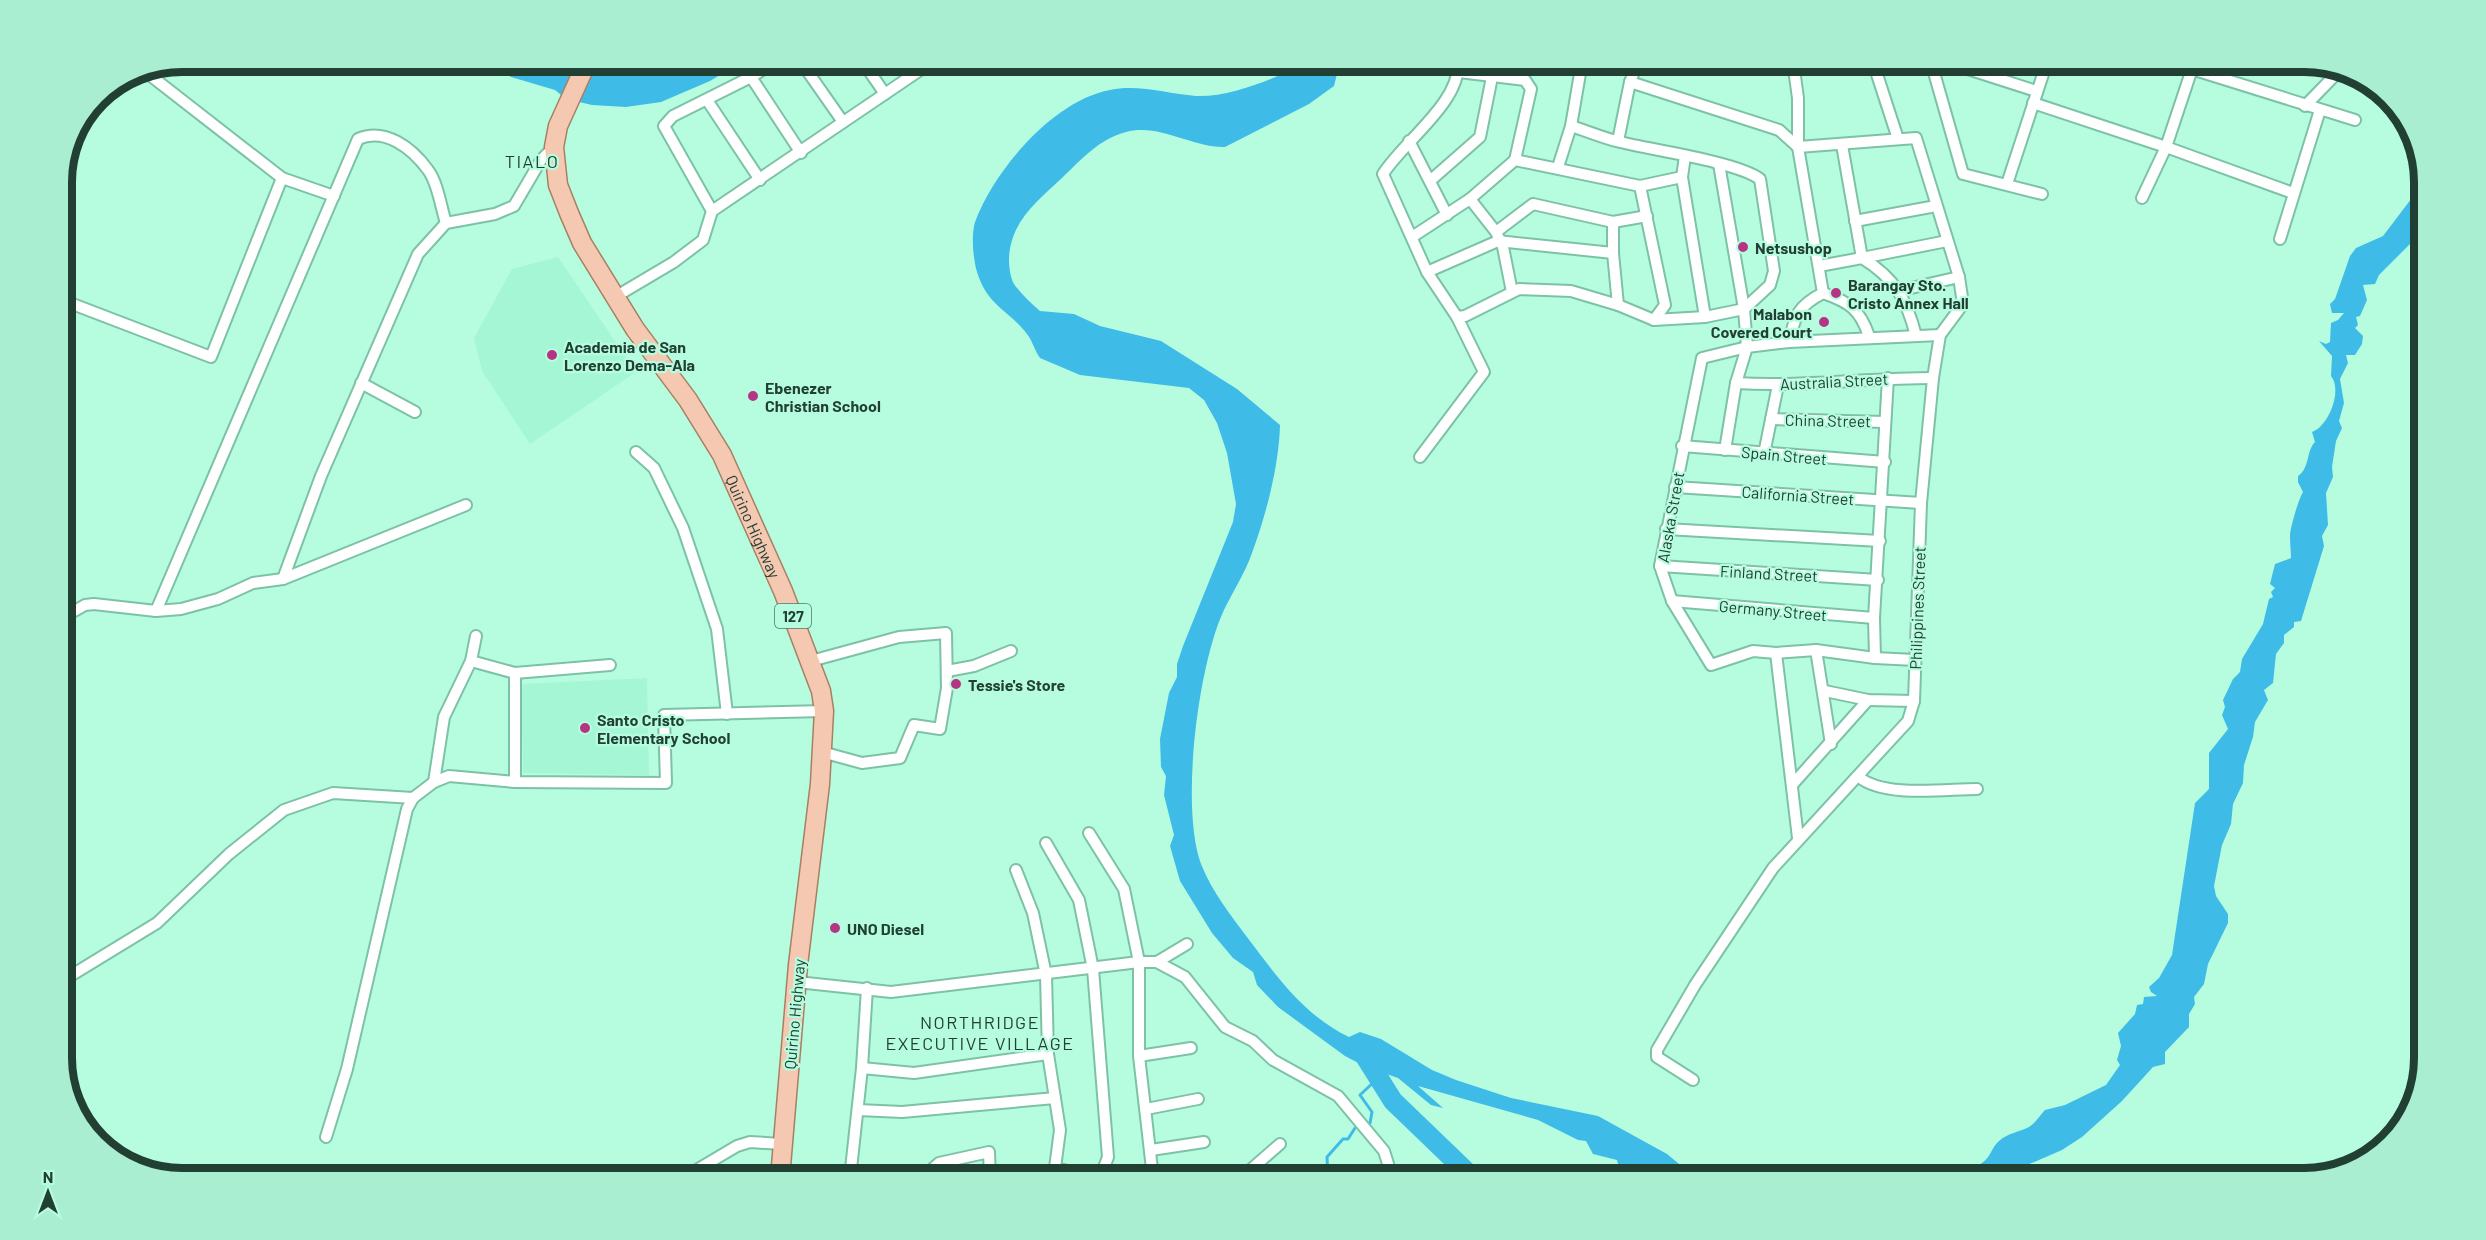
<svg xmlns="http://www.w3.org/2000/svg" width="2486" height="1240" font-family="Barlow,sans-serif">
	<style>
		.built { fill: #a5f6d5 }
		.water { fill: #3fbbe8 }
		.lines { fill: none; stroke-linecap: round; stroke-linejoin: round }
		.stream { stroke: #3fbbe8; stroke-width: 3 }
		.river { stroke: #3fbbe8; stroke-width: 20 }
		.minor-casing { stroke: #7dc2a7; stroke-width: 14 }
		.primary-casing { stroke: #a78064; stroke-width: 21 }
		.minor { stroke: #fff; stroke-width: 10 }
		.primary { stroke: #f5c8b2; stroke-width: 18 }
		.poi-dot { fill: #b43583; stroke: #b6fde0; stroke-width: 2 }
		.labels { text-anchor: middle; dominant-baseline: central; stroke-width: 4.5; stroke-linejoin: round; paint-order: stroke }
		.shield { fill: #b6fde0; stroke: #4e7867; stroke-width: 1.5 }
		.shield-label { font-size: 15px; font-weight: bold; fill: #223f33 }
		.poi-label { font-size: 16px; font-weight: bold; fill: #223f33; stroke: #b6fde0; text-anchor: start }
		.street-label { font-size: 16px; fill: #223f33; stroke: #b6fde0 }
		.neighbourhood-label { font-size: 18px; letter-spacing: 1.5px; fill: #223f33; stroke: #b6fde0 }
		.rim { fill: none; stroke: #223f33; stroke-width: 8 }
	</style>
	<rect width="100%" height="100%" fill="#b6fde0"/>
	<g class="built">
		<polygon points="558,257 636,372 530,444 482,371 474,338 512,269"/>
		<polygon points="647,678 649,775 523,773 521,684"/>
	</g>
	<g class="water">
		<polygon points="485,62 585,62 607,70 650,65 657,62 742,62 710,81 661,102 626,107 592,105 566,99 555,90 511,77"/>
		<path d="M 1289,62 L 1340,62 L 1334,86 L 1309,104 L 1225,147 C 1192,148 1160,123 1126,132 C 1099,139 1082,159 1063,177 C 1038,201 1011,220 1009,258 C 1009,266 1010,277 1014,284 C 1021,294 1031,303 1040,311 L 1074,314 L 1100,326 L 1161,341 L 1237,389 L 1280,425 C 1279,466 1266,515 1252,553 C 1245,573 1233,591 1224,610 C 1198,665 1180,807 1201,864 C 1212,892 1232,917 1250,941 C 1278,978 1305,1016 1349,1037 L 1360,1032 L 1381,1039 L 1432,1070 L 1456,1080 L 1511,1098 L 1598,1116 L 1667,1154 L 1696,1178 L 1630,1178 L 1621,1174 L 1617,1160 L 1593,1154 L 1586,1141 L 1578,1140 L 1538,1120 L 1418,1086 L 1443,1108 L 1431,1105 L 1398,1078 L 1366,1067 L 1345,1056 L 1278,1007 L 1257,985 L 1253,972 L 1233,958 L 1212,933 L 1180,881 L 1170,846 L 1174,835 L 1164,795 L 1166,776 L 1161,767 L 1160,739 L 1169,693 L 1177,677 L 1177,664 L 1183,646 L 1233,522 L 1236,504 L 1227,453 L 1217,423 L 1204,400 L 1189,388 L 1080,375 L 1040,358 C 1035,351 1032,340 1027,334 C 1008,309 988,307 977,272 C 973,258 971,236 975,222 C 994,170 1054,100 1110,90 C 1139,84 1167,94 1196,96 C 1225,97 1256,85 1283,74 Z"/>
		<path d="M 2424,182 L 2424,223 L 2418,231 L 2418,236 L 2379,275 L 2375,284 L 2363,285 L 2367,300 L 2360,316 L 2356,317 L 2358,325 L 2355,328 L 2363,336 L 2362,344 L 2355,355 L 2346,355 L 2348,363 L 2340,379 L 2344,403 L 2339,421 L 2342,428 L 2336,441 L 2332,467 L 2333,477 L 2326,493 L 2328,525 L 2322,536 L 2324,546 L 2301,621 L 2294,622 L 2294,627 L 2284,635 L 2284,643 L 2276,654 L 2273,683 L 2264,690 L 2268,700 L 2255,722 L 2253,737 L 2244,765 L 2243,783 L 2233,804 L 2231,824 L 2222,845 L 2214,886 L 2216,896 L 2228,914 L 2228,923 L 2208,964 L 2204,984 L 2194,997 L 2195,1004 L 2189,1014 L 2189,1027 L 2165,1052 L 2165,1064 L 2153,1067 L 2122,1101 L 2082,1137 L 2062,1150 L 1997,1178 L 1948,1178 C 1958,1169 1971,1170 1982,1163 C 1991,1157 1991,1148 1999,1141 C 2008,1133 2019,1132 2029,1127 C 2036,1123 2039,1116 2045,1110 L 2065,1105 L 2106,1085 L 2120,1065 L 2117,1060 L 2121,1046 L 2118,1033 L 2135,1014 L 2137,1005 L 2143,1004 L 2144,997 L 2157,996 L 2151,992 L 2149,987 L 2159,978 L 2172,955 L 2195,803 L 2209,789 L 2209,753 L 2228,729 L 2222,715 L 2225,707 L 2223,700 L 2233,679 L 2240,672 L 2242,659 L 2263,624 L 2269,599 L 2273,597 L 2271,592 L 2275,588 L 2270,584 L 2275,564 L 2291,558 C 2291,552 2290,543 2290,536 C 2290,528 2299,498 2303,492 L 2298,482 L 2298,476 C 2310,468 2306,451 2315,442 L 2312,432 C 2328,427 2343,391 2331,376 L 2332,356 L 2319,341 L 2326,344 L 2330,342 L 2331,323 L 2338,320 L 2344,313 L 2332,313 L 2330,304 L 2335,299 L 2350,256 L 2356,248 L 2383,236 Z"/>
	</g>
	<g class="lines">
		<g class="stream">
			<polyline points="1370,1123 1372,1112 1360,1095 1377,1079"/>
			<polyline points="1328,1178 1327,1157 1343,1139 1348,1139 1355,1128"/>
		</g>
		<polyline class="river" points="1366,1058 1393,1101 1473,1178"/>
		<defs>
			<g id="minor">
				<polyline points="801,62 843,122"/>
				<polyline points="863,62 885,94"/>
				<path d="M 1458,62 C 1461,102 1404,141 1383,174 L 1427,272 L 1457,317 L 1465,316 L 1519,289 L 1571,291 L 1618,305 L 1654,320 L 1705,317 L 1744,309 L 1770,285 L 1774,271 L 1760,179 C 1737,162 1652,150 1620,142 C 1603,138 1587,131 1571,126"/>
				<polyline points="1793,62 1798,98 1798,147 1823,293"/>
				<polyline points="1873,62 1898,139"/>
				<polyline points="1931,62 1963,174 2042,194"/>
				<polyline points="1946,62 2036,91"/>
				<polyline points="2169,62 2355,120"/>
				<polyline points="142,69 282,178"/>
				<polyline points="1459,72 1525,80 1531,89 1515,160"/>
				<polyline points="751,77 801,153"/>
				<polyline points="1630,82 1779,130 1798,147 1916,138 1959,277 1963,304 1940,335 1933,378 1921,503 1914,701 1908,721 1773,868 1695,985 1657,1050 1657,1057 1693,1080"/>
				<polyline points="707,100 760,180"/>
				<polyline points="2033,103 2166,147 2293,193"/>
				<polyline points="2305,106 2340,70"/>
				<polyline points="1409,141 1447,215"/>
				<polyline points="1618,141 1630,82 1638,62"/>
				<polyline points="1842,145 1862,258 1947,241"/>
				<polyline points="1685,156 1682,177 1705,317"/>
				<polyline points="1719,164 1744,309 1747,347 1736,383 1725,450"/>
				<polyline points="1558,167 1571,126 1582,62"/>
				<polyline points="1431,180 1480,137 1492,77"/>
				<polyline points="2007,184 2047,62"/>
				<polyline points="1640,186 1682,177"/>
				<polyline points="2142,198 2166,147 2192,69"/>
				<polyline points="1470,199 1496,232 1503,247 1512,292"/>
				<polyline points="712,211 664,126 673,116 751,77 775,62"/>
				<polyline points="1855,221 1936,206"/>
				<polyline points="1613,222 1613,253 1618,305"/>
				<polyline points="1496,232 1533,204 1613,222 1647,216"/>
				<polyline points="1412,237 1470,199 1515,160 1640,186 1665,305 1654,320"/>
				<polyline points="2280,239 2320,110"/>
				<path d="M 1819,266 L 1862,258 C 1895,278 1907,300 1916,336"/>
				<polyline points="1427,272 1498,241 1613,253"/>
				<polyline points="1898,291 1959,277"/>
				<polyline points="615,297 674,262 703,240 712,211 932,62"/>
				<polyline points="62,300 211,357 282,178 334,196"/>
				<path d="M 1789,342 C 1795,315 1798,306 1823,293 C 1850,302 1860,310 1869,336"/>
				<polyline points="361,383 415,412"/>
				<path d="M 1736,383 C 1802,387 1867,378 1933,378"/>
				<polyline points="1771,419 1885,422"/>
				<polyline points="1682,446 1885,462"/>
				<polyline points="636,452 654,468 683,528 717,629 727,714"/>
				<polyline points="1764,454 1778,385"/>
				<polyline points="1420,457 1484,372 1457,317"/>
				<polyline points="1675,487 1921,503"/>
				<polyline points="466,505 283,579 321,476 418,254 446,223 495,214 514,206 541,160 554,147"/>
				<polyline points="1666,529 1880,541"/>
				<polyline points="1660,566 1878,580"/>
				<polyline points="1672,601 1874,618"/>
				<path d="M 156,611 L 358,139 C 385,127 412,148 428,170 C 438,183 441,208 446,223"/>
				<polyline points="62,618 85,605 94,604 156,611 181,609 218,599 253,583 283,579"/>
				<polyline points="476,636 471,661 515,673 515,782"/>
				<polyline points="1816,650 1831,744"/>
				<polyline points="1776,653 1798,838"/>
				<polyline points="1875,658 1874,618 1888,378"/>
				<polyline points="1915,660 1875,658 1816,650 1776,653 1753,651 1711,665 1672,601 1660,566 1702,358 1747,347 1789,342 1940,335"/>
				<polyline points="811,661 899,637 946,633 947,688 940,729 914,725 900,758 862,763 822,752"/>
				<polyline points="947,671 974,666 1011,651"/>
				<polyline points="515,673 610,665"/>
				<polyline points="1825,691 1868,700 1914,701"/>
				<path d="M 1859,777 C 1884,798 1945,789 1977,789"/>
				<polyline points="434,782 444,717 471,661"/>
				<polyline points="1792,785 1868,700"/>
				<polyline points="1089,833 1124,889 1139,962 1139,1056 1152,1169 1147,1178"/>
				<polyline points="1046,843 1079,900 1093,969 1108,1157 1100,1178"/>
				<polyline points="1016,870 1033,913 1046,975 1048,1054 1060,1130 1055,1168 1044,1177"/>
				<polyline points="1157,962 1185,977 1225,1027 1253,1041 1273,1060 1338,1096 1384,1151 1389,1167 1387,1178"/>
				<polyline points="62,981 157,923 229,854 284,810 333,793 413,798"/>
				<polyline points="797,982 891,992 1139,962 1157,962 1187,944"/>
				<polyline points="1139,1056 1191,1048"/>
				<polyline points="862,1068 914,1073 1048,1054"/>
				<polyline points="1146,1109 1198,1099"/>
				<polyline points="858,1110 902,1112 1055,1098"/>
				<polyline points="326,1137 347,1069 407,809 413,798 434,782 449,776 515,782 666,783 664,715 824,711"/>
				<polyline points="1151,1150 1204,1142"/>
				<polyline points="1055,1168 1098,1178"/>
				<polyline points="1545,1175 1551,1178"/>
				<polyline points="683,1178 737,1146 750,1142 782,1144"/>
				<polyline points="850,1178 862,1068 867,988"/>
				<polyline points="922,1178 939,1163 989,1152 990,1178"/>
				<polyline points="1241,1178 1280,1144"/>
			</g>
			<g id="primary">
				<path id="s1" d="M 587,62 L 558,126 L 554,147 L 558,185 L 569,213 L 582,243 L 635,329 L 688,400 L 722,455 L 783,591 L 821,691 L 824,711 L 820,784 L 798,965 L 780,1178"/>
			</g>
		</defs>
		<use href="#minor" class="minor-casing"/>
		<use href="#primary" class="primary-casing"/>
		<use href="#minor" class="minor"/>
		<use href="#primary" class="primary"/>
	</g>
	<g class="poi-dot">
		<circle cx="1743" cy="247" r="6"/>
		<circle cx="1836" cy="293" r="6"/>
		<circle cx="1824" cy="322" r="6"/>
		<circle cx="552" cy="355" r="6"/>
		<circle cx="753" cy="396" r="6"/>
		<circle cx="956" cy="684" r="6"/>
		<circle cx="585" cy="728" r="6"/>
		<circle cx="835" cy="928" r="6"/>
	</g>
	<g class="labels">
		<rect class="shield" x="775" y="604" width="36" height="24" rx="4.5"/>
		<g class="shield-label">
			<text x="793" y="616">127</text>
		</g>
		<g class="poi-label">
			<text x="1755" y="247">Netsushop</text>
			<text x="1848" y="284">Barangay Sto.<tspan x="1848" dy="18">Cristo Annex Hall</tspan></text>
			<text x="1812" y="313" text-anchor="end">Malabon<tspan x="1812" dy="18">Covered Court</tspan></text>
			<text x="564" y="346">Academia de San<tspan x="564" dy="18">Lorenzo Dema-Ala</tspan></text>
			<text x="765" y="387">Ebenezer<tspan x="765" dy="18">Christian School</tspan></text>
			<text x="968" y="684">Tessie's Store</text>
			<text x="597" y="719">Santo Cristo<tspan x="597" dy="18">Elementary School</tspan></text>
			<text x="847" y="928">UNO Diesel</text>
		</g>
		<g class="street-label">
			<text transform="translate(1834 381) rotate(-3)">Australia Street</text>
			<text transform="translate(1828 420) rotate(1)">China Street</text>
			<text transform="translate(1784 455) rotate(5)">Spain Street</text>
			<text transform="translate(1798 495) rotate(4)">California Street</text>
			<text transform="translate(1670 517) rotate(-80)">Alaska Street</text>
			<text stroke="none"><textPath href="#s1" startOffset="525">Quirino Highway</textPath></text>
			<text transform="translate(1769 573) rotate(3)">Finland Street</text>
			<text transform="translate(1917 608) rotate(-88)">Philippines Street</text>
			<text transform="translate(1773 610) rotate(5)">Germany Street</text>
			<text transform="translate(794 1014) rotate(-85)">Quirino Highway</text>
		</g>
		<g class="neighbourhood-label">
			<text x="532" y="161">TIALO</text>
			<text x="980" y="1022">NORTHRIDGE<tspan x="980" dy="21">EXECUTIVE VILLAGE</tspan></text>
		</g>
	</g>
	<path d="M0 0H2486V1240H0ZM182 72H2304A110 110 0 0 1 2414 182V1058A110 110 0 0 1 2304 1168H182A110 110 0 0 1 72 1058V182A110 110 0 0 1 182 72Z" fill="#aaeed2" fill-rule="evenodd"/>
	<path class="rim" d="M182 72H2304A110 110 0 0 1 2414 182V1058A110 110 0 0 1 2304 1168H182A110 110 0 0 1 72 1058V182A110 110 0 0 1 182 72Z"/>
	<g transform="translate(48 1192)" stroke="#b6fde0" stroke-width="4.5" paint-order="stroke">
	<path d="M0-4.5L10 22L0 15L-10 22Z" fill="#223f33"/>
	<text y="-9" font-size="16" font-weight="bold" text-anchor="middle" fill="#223f33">N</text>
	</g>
</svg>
